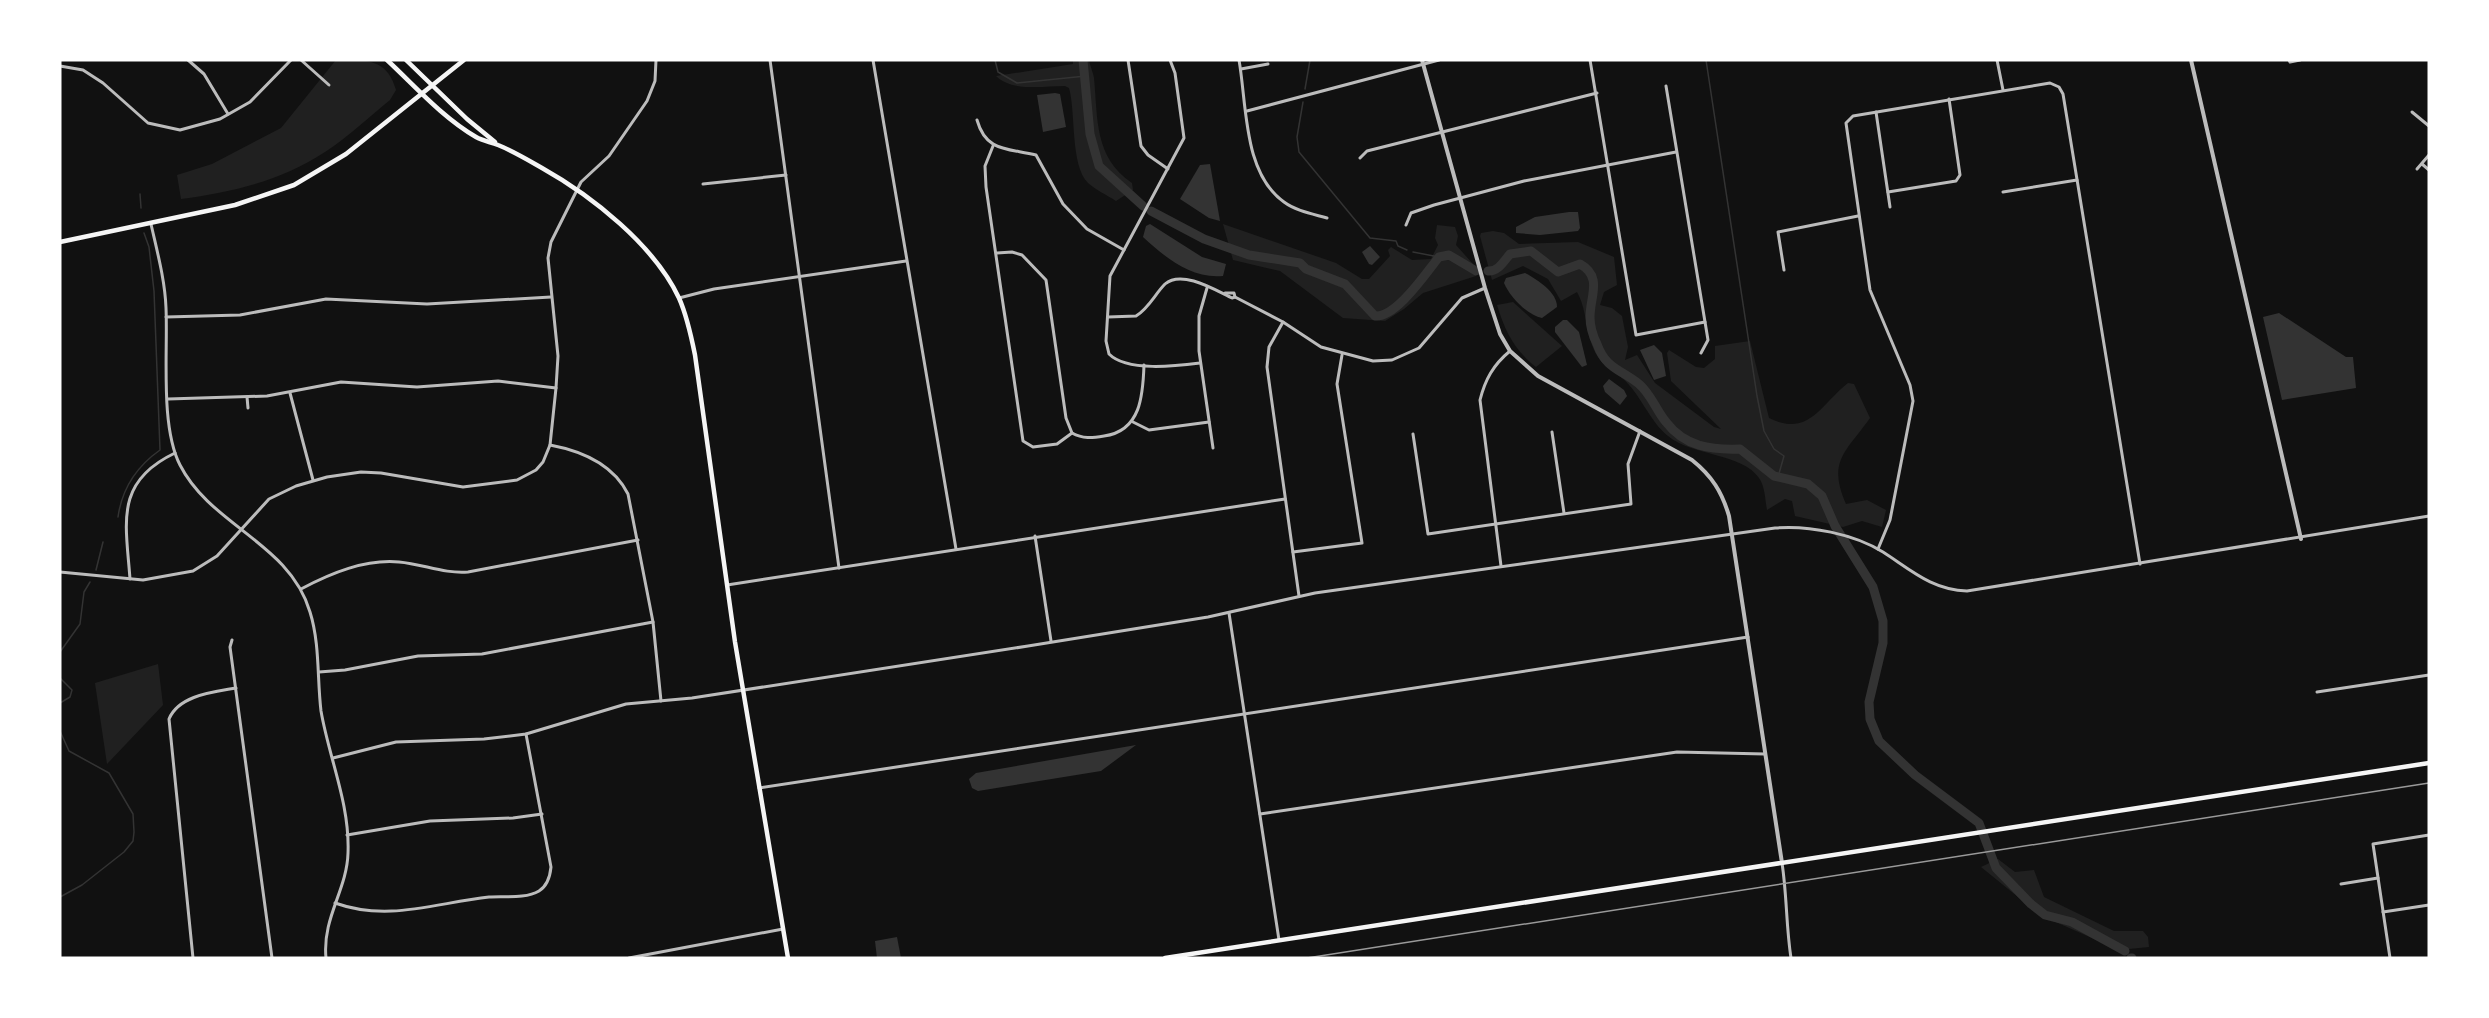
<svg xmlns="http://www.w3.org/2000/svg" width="2489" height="1018" font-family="'Fira Sans',sans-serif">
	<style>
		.green { fill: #202020 }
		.water { fill: #333 }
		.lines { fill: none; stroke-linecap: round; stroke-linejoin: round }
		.stream { stroke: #333; stroke-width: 1.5 }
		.river { stroke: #333; stroke-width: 9 }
		.minor { stroke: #bcbcbc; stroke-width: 3 }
		.tertiary { stroke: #bcbcbc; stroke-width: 4 }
		.secondary { stroke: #f5f5f5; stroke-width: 4.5 }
		.primary { stroke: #f5f5f5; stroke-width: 4.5 }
		.rail { stroke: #9a9a9a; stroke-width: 1.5 }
	</style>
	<rect width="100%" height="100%" fill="#111"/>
	<g class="green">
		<path d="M 336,60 C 364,60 387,57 396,90 L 390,100 C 369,117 348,137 325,152 C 281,181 233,192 181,199 L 177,175 L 212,164 L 281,128 Z"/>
		<path d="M 1073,60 L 1089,60 C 1090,66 1093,72 1094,78 C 1098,119 1094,157 1132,183 L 1133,190 L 1116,201 C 1107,195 1096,190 1088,183 C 1070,165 1076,112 1069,88 L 1065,86 C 1044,86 1012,92 996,76 L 1073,64 Z"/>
		<polygon points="1223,224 1336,263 1362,279 1369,279 1390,256 1388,250 1391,247 1412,260 1431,259 1438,245 1435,238 1437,225 1455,227 1458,236 1456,245 1473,264 1476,276 1423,293 1404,309 1385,321 1343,318 1280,271 1233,260"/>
		<path d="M 1493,231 L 1504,233 L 1519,244 L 1578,242 L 1614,257 L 1617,285 L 1604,292 L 1600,305 L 1612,308 L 1622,316 L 1628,347 L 1625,360 L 1637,355 L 1655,383 L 1714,427 L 1721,429 L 1671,381 L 1667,353 L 1669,350 L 1696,367 L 1704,368 L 1715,359 L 1715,346 L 1750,341 L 1769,418 C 1809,438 1821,404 1848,383 L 1854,384 L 1870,418 C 1846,452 1827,461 1846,504 L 1867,500 L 1886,510 L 1882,527 L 1862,521 L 1843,527 L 1795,516 L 1792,501 L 1785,499 L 1767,510 C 1765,500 1765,486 1759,478 C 1742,453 1692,456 1668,436 C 1649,421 1641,394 1622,378 C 1614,371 1603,366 1598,357 C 1585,337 1588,311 1577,292 L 1561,301 L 1548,279 L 1523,266 L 1492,280 L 1480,236 L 1481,233 Z"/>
		<path d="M 1513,302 L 1562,346 L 1536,367 C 1514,350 1505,331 1497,305 Z"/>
		<polygon points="158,664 163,705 107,764 95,683"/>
		<polygon points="1998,859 2015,872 2034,870 2044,897 2114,931 2143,931 2148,937 2149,947 2119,950 2040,915 1981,867"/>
	</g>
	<g class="water">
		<polygon points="1055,93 1060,94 1066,127 1043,132 1037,95"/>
		<polygon points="1210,164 1220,221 1209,218 1180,199 1200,165"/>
		<polygon points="1569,212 1578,212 1580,228 1578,231 1540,235 1516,233 1516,227 1535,217"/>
		<path d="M 1150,224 L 1202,257 L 1226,264 L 1223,276 C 1191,279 1166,258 1143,237 L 1146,226 Z"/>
		<polygon points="1370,246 1380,257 1372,265 1369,264 1362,252"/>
		<path d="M 1525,273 C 1538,280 1557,292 1557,307 L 1542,318 C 1527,315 1510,297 1504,283 L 1506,278 Z"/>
		<polygon points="2279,313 2346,357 2353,357 2356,388 2282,400 2263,317"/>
		<polygon points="1563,320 1567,320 1579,332 1587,365 1582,367 1555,332 1555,327"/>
		<polygon points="1654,345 1662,353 1666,376 1654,380 1640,350"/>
		<polygon points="1609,379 1624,390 1627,396 1620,405 1605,392 1603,386"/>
		<polygon points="1136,745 1101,771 978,791 972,788 969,779 976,773"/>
		<polygon points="897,937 901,958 877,958 875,941"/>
	</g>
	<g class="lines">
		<g class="stream">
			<polyline points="995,60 998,72 1017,83 1086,76"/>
			<polyline points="1706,60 1757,396 1764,431 1774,449 1784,456 1778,477"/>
			<polyline points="1305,89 1310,60"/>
			<polyline points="1303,102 1297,137 1299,152 1370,238 1396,241 1398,246 1407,250"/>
			<polyline points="140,194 141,208"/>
			<polyline points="1413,252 1439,257"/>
			<path d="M 118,517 C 122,488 136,467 160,450 L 154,291 L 149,247 L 144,233"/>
			<polyline points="96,570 103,542"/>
			<polyline points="60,652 80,624 84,592 90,582"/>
			<polyline points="60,678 72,690 70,697 60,703"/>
			<polyline points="60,731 69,751 109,773 133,814 134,832 133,841 124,852 82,885 60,897"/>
		</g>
		<g class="river">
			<polyline points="1083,60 1090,134 1099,166 1143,206"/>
			<path d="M 1151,211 L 1204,239 L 1249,255 L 1300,263 L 1306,269 L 1345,284 L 1375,316 C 1396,318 1426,273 1439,257 L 1449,255 L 1476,271"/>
			<path d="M 1488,271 C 1498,272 1504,261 1510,254 L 1531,251 L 1558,272 L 1580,264 C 1603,277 1590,296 1590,317 C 1590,325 1593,336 1597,344 C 1606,369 1620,369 1639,384 C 1651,394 1656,410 1666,422 C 1685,447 1711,450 1740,449 L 1774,476 L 1808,484 L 1822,496 L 1835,526 L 1873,587 L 1883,621 L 1883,643 L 1869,702 L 1870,719 L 1879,741 L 1915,775 L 1979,823 L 1996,868 L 2031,904 L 2045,915 L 2072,922 L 2125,951"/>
			<polyline points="2131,958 2132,958"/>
		</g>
		<g class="minor">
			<polyline points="188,60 204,74 228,114"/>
			<polyline points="301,60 329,85"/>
			<polyline points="770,60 839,568"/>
			<polyline points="873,60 956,549"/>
			<polyline points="1128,60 1141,146 1148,155 1168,169"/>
			<path d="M 1170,60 L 1175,73 L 1184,138 L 1110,276 L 1106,341 L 1109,354 C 1127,372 1176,366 1200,363"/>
			<path d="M 1239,60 C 1247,105 1243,173 1284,202 C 1296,211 1313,214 1327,218"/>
			<polyline points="1590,60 1636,335 1705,322"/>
			<polyline points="1997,60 2003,90"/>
			<polyline points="2289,60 2290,62 2300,60"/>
			<polyline points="60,66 83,70 103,83 148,123 180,130 220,119 250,102 291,60"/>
			<polyline points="1241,69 1268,64"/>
			<polyline points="1666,86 1708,340 1701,353"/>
			<polyline points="1247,111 1439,60"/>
			<polyline points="1876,112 1890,207"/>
			<polyline points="2412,112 2429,126"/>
			<path d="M 977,120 C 986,152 1007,148 1036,155 L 1063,204 L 1087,229 L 1124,250"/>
			<polyline points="993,146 985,166 986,187 1023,441 1033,447 1057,444 1072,433"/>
			<polyline points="1360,158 1367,151 1597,93"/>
			<polyline points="2422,164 2429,170"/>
			<polyline points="2417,169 2429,155"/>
			<polyline points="703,184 786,175"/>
			<polyline points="1888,192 1956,181 1960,175 1949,99"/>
			<polyline points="2003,192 2077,180"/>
			<path d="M 151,224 C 157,251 165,280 166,308 C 168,352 160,426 180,465 C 211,526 290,543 310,612 C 320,644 317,678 321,711 C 329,758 350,804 348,853 C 347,890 322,918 326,958"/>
			<polyline points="1406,225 1411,213 1434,205 1524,181 1676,152"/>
			<path d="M 997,253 L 1012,252 L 1022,255 L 1046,280 L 1066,418 L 1072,433 C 1083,439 1092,438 1104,436 C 1141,431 1143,395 1144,365"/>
			<polyline points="1784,270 1778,232 1858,216"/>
			<polyline points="1207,288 1199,316 1199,351 1213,448"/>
			<polyline points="1225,293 1234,293 1235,297 1283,322 1321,347 1373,361 1392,360 1419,348 1462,298 1485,288"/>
			<polyline points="679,298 714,289 906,261"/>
			<polyline points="166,317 240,315 326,299 427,304 551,297"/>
			<path d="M 1108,317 L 1136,316 C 1149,308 1155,294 1165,284 C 1182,269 1217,291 1232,298 L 1235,297"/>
			<polyline points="1283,322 1269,347 1267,367 1299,596"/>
			<polyline points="290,393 313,480"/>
			<polyline points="247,397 248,408"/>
			<polyline points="168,399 267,396 341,382 417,387 498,381 556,388"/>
			<polyline points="1133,422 1149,430 1209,422"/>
			<polyline points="1552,432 1564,513"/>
			<polyline points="1413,434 1428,534 1631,504 1628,464 1640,431"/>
			<path d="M 550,445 C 582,451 613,464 628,494 L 653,622 L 661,701"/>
			<polyline points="1035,536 1051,641"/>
			<polyline points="1878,549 1890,520 1913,401 1910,385 1870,290 1846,123 1853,116 2050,83 2059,87 2063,94 2140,564"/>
			<polyline points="1293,552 1362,543 1337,384 1342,355"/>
			<path d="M 1501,566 L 1480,400 C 1485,380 1493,365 1510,351"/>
			<polyline points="60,572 143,580 193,571 217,556 269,499 296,486 327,477 361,472 381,473 463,487 517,480 536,470 543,462 550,445 556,388 558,356 548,258 551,242 581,182 609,156 647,101 655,81 656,60"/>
			<path d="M 130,579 C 126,523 114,482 175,453"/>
			<polyline points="727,585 1285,499"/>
			<path d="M 301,589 C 331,573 365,559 399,562 C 423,564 444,574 468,572 L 638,540"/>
			<polyline points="1229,613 1279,940"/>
			<polyline points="232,640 230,647 272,958"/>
			<polyline points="319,672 345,670 418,656 482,654 653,622"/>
			<polyline points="2317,692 2429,675"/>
			<path d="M 333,758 L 396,742 L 484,739 L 526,734 L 626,704 L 692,698 L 1028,646 L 1208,617 L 1315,593 L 1775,528 C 1809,525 1854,534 1883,552 C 1911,570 1932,590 1967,591 L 2429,516"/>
			<polyline points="759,788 1748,637"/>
			<polyline points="1260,814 1677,752 1765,754"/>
			<polyline points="347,835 430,821 513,818 542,814"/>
			<path d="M 1782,863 C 1787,895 1786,926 1791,958"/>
			<polyline points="2341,884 2378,878"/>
			<path d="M 335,903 C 388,922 435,903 489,897 C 504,896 526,899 539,891 C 547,886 550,877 551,867 L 526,734"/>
			<polyline points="2383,912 2429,905"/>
			<path d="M 193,958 L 169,719 C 179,695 214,692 236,688"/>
			<polyline points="629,958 783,929"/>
			<polyline points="2390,958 2373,844 2429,835"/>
		</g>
		<g class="tertiary">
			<path d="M 1422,60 L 1485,288 L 1500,334 L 1510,351 L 1538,376 L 1692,460 C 1712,476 1722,492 1729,516 L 1782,863"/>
			<polyline points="2191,60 2301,539"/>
		</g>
		<g class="secondary">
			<path d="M 387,60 C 416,87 442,117 476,137 C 483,141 491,142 498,145 C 513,151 528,160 542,168 C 592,196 654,245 679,298 C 687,316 691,335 695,355 L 735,642 L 788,958"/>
			<polyline points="406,60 467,119 495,142"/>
			<polyline points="60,242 235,205 294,185 346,154 464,60"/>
		</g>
		<polyline class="primary" points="1165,958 2429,763"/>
		<polyline class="rail" points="1307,958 2429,783"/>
	</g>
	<rect width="2489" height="1018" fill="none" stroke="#ffffff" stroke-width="123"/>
</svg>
